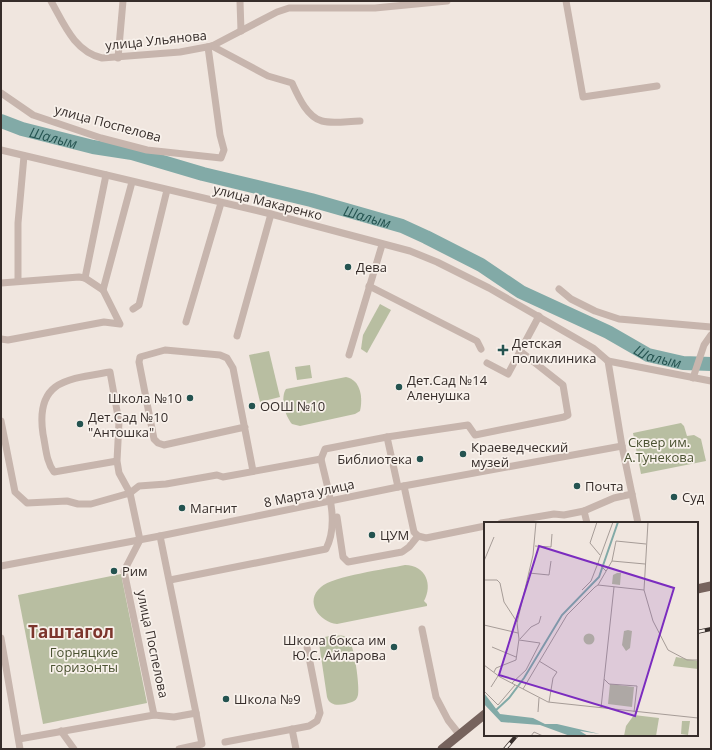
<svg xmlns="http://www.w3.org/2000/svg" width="712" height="750" font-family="'Open Sans',sans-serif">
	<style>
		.green { fill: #b8bea1 }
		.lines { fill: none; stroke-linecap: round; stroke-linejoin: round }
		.river { stroke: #82aaa7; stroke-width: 14 }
		.minor { stroke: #c7b5ad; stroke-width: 7 }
		.major { stroke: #76635d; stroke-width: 9 }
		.rail-casing { stroke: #362d2a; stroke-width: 4 }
		.rail { stroke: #f8f1eb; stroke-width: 2.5; stroke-dasharray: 8; stroke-linecap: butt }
		.poi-dot { fill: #245350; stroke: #f8f1eb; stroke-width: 1.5 }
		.labels { text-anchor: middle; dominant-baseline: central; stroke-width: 3.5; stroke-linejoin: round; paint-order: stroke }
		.street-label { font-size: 13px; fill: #362d2a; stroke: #f8f1eb }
		.poi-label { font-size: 13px; fill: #362d2a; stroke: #f8f1eb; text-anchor: start }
		.park-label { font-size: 13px; fill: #4a5231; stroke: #f8f1eb }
		.water-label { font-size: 14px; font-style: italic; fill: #245350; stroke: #f8f1eb }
		.district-label { font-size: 17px; font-weight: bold; fill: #7c352c; stroke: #f8f1eb }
		.inset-river { fill: none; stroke: #82aaa7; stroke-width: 2 }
		.inset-road { fill: none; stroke: #a69c97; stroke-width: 1 }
		.view { fill: #7b2cbf; fill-opacity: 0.15; stroke: #7b2cbf; stroke-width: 2 }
		.inset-edge { fill: none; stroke: #362d2a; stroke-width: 2 }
	</style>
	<rect width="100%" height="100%" fill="#f0e6df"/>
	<g class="green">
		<polygon points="380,304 391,310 367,353 361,349 363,335"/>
		<polygon points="269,351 280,397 260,402 249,355"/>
		<polygon points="310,365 312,378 297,380 295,367"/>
		<path d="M 346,377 C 361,380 363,398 360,411 L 355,414 L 300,426 L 292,424 C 285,416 280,398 286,389 Z"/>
		<polygon points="681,423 684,426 687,436 694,435 701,439 706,461 641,474 633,433"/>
		<path d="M 405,565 C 426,565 433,585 424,601 L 427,604 L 427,606 L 337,624 C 319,622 304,601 321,587 C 333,576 387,569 405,565 Z"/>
		<polygon points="121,574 147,703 43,724 18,595"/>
		<path d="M 329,636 C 335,636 343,634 348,638 C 354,643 360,687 358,695 C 357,699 355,701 352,702 C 343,705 330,708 327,697 L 319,643 L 325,637 Z"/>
	</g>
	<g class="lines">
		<path class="river" id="s1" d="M 1,121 L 22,129 L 93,147 L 132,153 L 203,174 L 311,200 L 402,226 L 426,237 L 481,265 L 521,292 L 608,332 L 648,355 L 683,363 L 711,364"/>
		<g class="minor">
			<path d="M 51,1 C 64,24 74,51 102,58 L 180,52 L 212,46 L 277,12 L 289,8 L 375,8 L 447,1"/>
			<polyline points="240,1 241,31"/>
			<polyline points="566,1 583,97 657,86"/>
			<path d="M 212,46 L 268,76 L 292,83 C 298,96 307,117 322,121 C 333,124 348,121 360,121"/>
			<polyline points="118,58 123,1"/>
			<polyline points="1,93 33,115 101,138 147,150 221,158 224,150 220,135 208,47"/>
			<polyline points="1,150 271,214 410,251 437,262 489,288 593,348 608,361 622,446 638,523"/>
			<polyline points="85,278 106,175"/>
			<polyline points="18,280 18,223 24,156"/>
			<polyline points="1,283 79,277 85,278 103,290"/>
			<polyline points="369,286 477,341 481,349"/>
			<polyline points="559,289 571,299 595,311 619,319 711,327"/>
			<polyline points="133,309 139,305 167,190"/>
			<polyline points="186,322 221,203"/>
			<polyline points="237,336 271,214"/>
			<polyline points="1,339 8,340 104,322 120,324 103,290 132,182"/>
			<polyline points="349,355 382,245"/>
			<polyline points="608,361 711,381"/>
			<polyline points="487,363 508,374 539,316"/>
			<polyline points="693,378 704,345 711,335"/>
			<polyline points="1,421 15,492 27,503 67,501 78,504 91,504 130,493 140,540 124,571 154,715 19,739"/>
			<polyline points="245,427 164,445 158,443 154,439 139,362 140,357 165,350 220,355 227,358 233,368 253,471"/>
			<polyline points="321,459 325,449 387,437"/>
			<path d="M 117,461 L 54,472 C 46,461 46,448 43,434 C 35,380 68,379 110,372 L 119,422 L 117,461 L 119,473 L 130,493 L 139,486 L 166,484 L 217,475 L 223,477 L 321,459 C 327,487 340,522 326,549 L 170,580"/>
			<polyline points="404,486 414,532 418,536 426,538 485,526"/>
			<polyline points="398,487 387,437 468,425 475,435 564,417 568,415 563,385 520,351"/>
			<polyline points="584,511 587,523"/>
			<polyline points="337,517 343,557 348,562 402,552 409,547 418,536"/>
			<polyline points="501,523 554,514 564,515 584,511 614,498 632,494"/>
			<polyline points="160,536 196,713"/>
			<polyline points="1,566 160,536 398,487 622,446"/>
			<polyline points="422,629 436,697 448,720 459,734"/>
			<polyline points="1,638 20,749"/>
			<polyline points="154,715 174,717 196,713 202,744 179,749"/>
			<polyline points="292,729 296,749"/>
			<polyline points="61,731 74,749"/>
			<polyline points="225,742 309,726 317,721 320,713 307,647"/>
		</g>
		<g class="major">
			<polyline points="697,589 711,586"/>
			<polyline points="442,749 485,714"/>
		</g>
		<defs>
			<g id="rail">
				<polyline points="697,632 711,629"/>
				<polyline points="505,749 517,735"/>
			</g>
		</defs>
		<use href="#rail" class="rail-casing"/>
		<use href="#rail" class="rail"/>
	</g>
	<g class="poi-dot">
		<circle cx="348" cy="267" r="4"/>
		<path d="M501 344h4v4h4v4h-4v4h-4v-4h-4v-4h4z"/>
		<circle cx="399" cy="387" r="4"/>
		<circle cx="190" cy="398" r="4"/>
		<circle cx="252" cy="406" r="4"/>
		<circle cx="80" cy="424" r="4"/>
		<circle cx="463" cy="454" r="4"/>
		<circle cx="420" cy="459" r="4"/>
		<circle cx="577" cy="486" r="4"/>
		<circle cx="674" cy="497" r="4"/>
		<circle cx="182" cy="508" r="4"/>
		<circle cx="372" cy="535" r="4"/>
		<circle cx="114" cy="571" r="4"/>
		<circle cx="394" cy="647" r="4"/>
		<circle cx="226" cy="699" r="4"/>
	</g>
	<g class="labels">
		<g class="street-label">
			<text transform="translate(156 40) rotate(-6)">улица Ульянова</text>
			<text transform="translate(108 123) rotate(15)">улица Поспелова</text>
			<text transform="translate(268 202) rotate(14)">улица Макаренко</text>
			<text transform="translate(309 493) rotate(-12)">8 Марта улица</text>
			<text transform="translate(153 644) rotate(78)">улица Поспелова</text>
		</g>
		<g class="poi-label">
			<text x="356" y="267">Дева</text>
			<text x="512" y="343">Детская<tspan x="512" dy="15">поликлиника</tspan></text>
			<text x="407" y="380">Дет.Сад №14<tspan x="407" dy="15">Аленушка</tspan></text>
			<text x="182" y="398" text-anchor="end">Школа №10</text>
			<text x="260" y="406">ООШ №10</text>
			<text x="88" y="417">Дет.Сад №10<tspan x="88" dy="15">"Антошка"</tspan></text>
			<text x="471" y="447">Краеведческий<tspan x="471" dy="15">музей</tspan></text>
			<text x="412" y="459" text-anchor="end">Библиотека</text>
			<text x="585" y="486">Почта</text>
			<text x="682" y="497">Суд</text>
			<text x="190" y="508">Магнит</text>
			<text x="380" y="535">ЦУМ</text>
			<text x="122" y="571">Рим</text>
			<text x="386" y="640" text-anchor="end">Школа бокса им<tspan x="386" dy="15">Ю.С. Айларова</tspan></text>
			<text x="234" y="699">Школа №9</text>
		</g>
		<g class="park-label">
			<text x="659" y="442">Сквер им.<tspan x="659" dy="15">А.Тунекова</tspan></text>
			<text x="84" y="652">Горняцкие<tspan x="84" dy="15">горизонты</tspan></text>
		</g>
		<g class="water-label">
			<text stroke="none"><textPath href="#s1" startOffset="55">Шалым</textPath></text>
			<text stroke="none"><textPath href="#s1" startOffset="379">Шалым</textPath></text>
			<text stroke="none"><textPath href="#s1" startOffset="703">Шалым</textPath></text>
		</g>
		<g class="district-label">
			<text x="71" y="631">Таштагол</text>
		</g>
	</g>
	<g transform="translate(484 522)">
		<rect width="214" height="214" fill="#f0e6df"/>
		<path d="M 133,51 L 137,51 L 136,63 L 128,62 L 129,53 ZM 144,108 L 148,109 L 146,126 L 142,129 L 138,123 L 140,109 ZM99.5 117a5.5 5.5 0 1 1 11 0a5.5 5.5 0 1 1-11 0ZM 192,135 L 214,139 L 214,147 L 189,144 ZM 126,162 L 150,165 L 148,185 L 124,182 ZM 150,193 L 175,196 L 172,214 L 140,214 L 142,204 ZM 198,199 L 206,199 L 204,213 L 197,212 Z" fill="#b8bea1"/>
		<path d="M 0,171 L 16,192 L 49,196 L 61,202 L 73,202 L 116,212 L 96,209 L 104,214 L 86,214 L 56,203 L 17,200 L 0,182 Z" fill="#82aaa7"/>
		<path class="inset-river" d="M 10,190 L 25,176 L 40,156 L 78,93 L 115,55 L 134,0"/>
		<path class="inset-road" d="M 113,0 L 106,21 L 116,33M 164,0 L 160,68 L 169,99 L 184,128 L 203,138 L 214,138M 51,24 L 67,25 L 68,12M 0,39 L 10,15M 128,39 L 132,19 L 162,22M 122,49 L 114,41 L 129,0M 45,51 L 65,53 L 67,39M 0,58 L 13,58 L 16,61 L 20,80 L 33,100M 114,63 L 128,39 L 161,42M 98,68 L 107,59 L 114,41M 0,103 L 34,111M 36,117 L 47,105 L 55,101 L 57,94M 8,125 L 32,135M 55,139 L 73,150 L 69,156 L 65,180M 0,143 L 16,155 L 64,180 L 214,196M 10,150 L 12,146 L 32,138 L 35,117 L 33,101 L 49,33 L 52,0M 120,157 L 125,162 L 153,164 L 150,190M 28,161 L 42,148 L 56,121 L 35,118M 7,165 L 14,154M 39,167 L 83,93 L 111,65 L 114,63 L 160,68M 0,169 L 14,183 L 31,163M 117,186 L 130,65M 54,190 L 55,176M 47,214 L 50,210 L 59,214"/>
		<path class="view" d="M 55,24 L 190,66 L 151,194 L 15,153 Z"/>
		<rect width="214" height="214" class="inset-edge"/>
	</g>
	<rect width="712" height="750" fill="none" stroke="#362d2a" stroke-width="4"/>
</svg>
